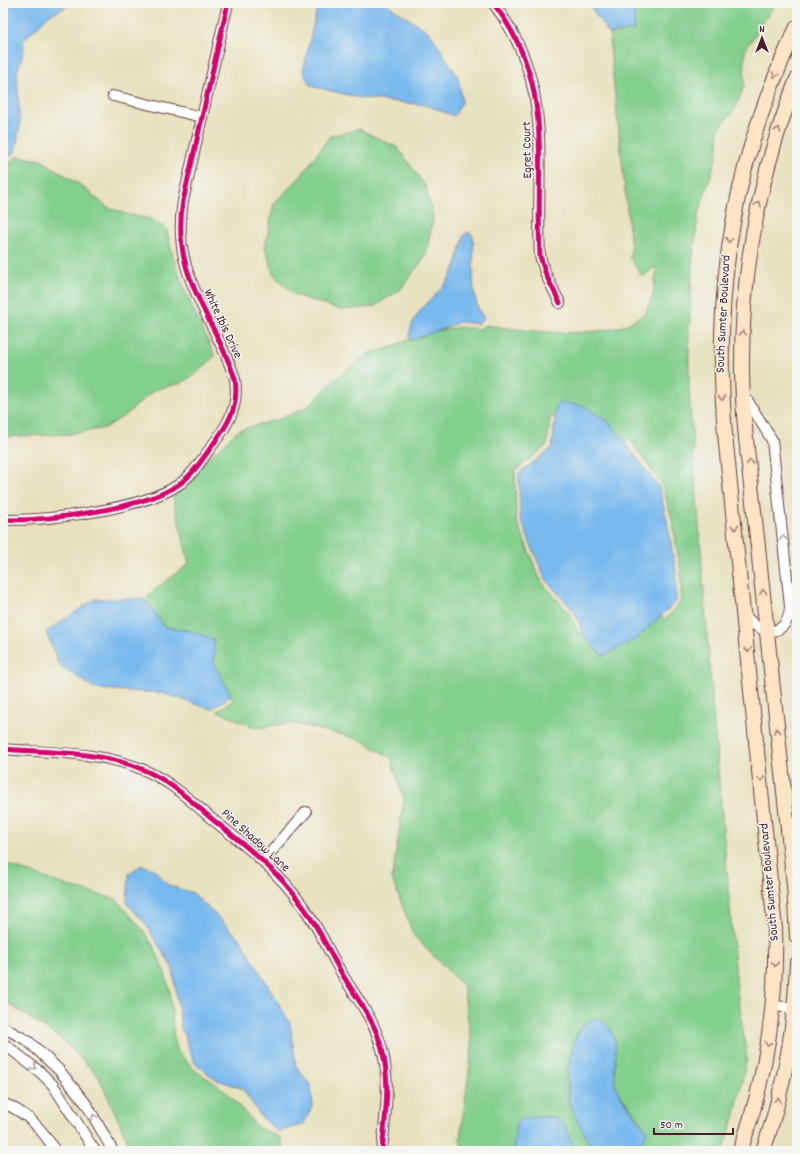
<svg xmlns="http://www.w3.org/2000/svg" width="800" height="1154" font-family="Dekko,sans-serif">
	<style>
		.green { fill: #83cf8d; stroke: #66775c; fill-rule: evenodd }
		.water { fill: #79baee; stroke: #626c8c }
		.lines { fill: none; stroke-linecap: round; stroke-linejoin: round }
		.street-casing { stroke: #623c41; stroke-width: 12 }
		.secondary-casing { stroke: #623c41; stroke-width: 16 }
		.street { stroke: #fff; stroke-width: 10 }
		.secondary { stroke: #ffe4c6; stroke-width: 14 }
		.cycleway-casing { stroke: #f6f6f2; stroke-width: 8 }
		.cycleway { stroke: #d6006c; stroke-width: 5 }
		.oneway { stroke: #a48278 }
		.oneway2 { stroke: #ae9aa0 }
		.labels { text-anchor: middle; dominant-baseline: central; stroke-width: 3; stroke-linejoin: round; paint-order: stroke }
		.street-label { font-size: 13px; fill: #4a1f2b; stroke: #f6f6f2 }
	</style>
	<rect width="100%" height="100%" fill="#f6f6f2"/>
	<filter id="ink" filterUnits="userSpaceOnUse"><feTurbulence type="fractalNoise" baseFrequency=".025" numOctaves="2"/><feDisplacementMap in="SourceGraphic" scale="8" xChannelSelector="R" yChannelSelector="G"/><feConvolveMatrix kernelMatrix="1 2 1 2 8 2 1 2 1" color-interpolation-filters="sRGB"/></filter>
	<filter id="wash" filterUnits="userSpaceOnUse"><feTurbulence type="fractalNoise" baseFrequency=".012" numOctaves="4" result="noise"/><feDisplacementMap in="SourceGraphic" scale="16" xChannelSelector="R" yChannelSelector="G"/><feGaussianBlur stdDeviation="0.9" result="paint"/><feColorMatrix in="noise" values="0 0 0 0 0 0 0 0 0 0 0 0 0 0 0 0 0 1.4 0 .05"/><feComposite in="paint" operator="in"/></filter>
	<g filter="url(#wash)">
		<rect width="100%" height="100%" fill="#e8e1bd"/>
		<g class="green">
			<path d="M 634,3 L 776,3 L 745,50 L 744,86 L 736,107 L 719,129 L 717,156 L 698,215 L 692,267 L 689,338 L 689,390 L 712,701 L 737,989 L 747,1058 L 734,1118 L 723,1151 L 632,1151 L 645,1128 L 625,1100 L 615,1093 L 595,1018 L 580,1028 L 575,1039 L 567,1072 L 569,1104 L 593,1151 L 575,1151 C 560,1116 559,1113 520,1119 L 513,1151 L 463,1151 L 460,1139 L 472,1048 L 463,986 L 414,936 L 392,879 L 404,799 L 391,758 L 359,739 L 292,723 L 257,728 L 217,711 L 234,700 L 226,692 L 191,631 L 174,629 L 154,623 L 146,602 L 149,598 L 148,596 L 158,587 L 189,564 L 173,498 L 191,474 L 239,430 L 279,419 L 307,407 L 331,383 L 367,354 L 386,349 L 425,333 L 460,327 L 479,329 L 485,325 C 527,331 573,337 616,328 C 626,326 637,318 646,313 L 653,294 L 657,269 L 654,267 L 643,277 L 630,258 L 631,248 L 610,48 L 610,34 L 624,31 L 634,21 ZM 562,409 L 627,441 L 629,439 L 662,484 L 672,519 L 681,573 L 681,602 L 665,620 L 662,616 L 584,634 L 578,631 L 570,614 L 541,581 L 516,520 L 515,471 L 547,445 L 550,419 Z"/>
			<polygon points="359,129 398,148 426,187 433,218 426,255 400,290 373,307 341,310 295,295 273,274 265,247 274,203 301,176 330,136"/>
			<path d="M 18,156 L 41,160 L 79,184 L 107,207 L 126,214 L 150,219 L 167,229 C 174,274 196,315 215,356 L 198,372 L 182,383 L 154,390 L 127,414 L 105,428 L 70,434 L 3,437 L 3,167 Z"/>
			<polygon points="3,863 70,887 116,899 143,930 154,947 165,973 170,991 174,1040 179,1053 197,1072 218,1085 233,1099 258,1128 280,1137 284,1151 132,1151 99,1077 64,1041 3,1000"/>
		</g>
		<g class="water">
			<polygon points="3,3 74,3 49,15 23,41 24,50 17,73 20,125 15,152 3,161"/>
			<polygon points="318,3 385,3 430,33 458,77 462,102 454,116 426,105 360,98 311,86 303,72"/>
			<polygon points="588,3 634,3 634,30 609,34"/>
			<path d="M 468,232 L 473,236 C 475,262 468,296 484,319 L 478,324 L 460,322 L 413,340 L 409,337 C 413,308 433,302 449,279 C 457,267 460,249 464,235 Z"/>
			<polygon points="560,402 584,406 609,422 659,487 667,520 676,573 676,602 636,639 603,656 586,640 574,611 545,579 520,518 519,473 552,448 556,407"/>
			<polygon points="95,599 144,599 165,627 190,631 214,639 214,664 231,696 211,709 162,693 96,689 59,665 46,632"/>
			<polygon points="142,865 155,870 168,885 193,893 241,940 290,1023 296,1066 311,1086 313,1104 304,1124 278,1132 261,1117 243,1089 215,1079 194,1062 181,1027 173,969 145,923 127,903 129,873"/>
			<path d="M 595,1017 C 628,1033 610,1062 616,1087 C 619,1096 641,1122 647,1131 L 643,1141 L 632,1151 L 593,1151 L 569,1104 L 567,1072 L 575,1039 L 581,1028 Z"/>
			<polygon points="535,1117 554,1117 564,1124 575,1151 513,1151 516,1124 519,1119"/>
		</g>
	</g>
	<g filter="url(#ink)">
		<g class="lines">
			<defs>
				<g id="street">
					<path d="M 493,3 C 556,84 535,162 540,256 L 546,275 L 560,303"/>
					<polyline points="113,96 202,117"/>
					<path d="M 3,520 C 46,521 143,509 178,485 C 193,475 203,458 214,443 C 229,423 239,406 235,379 C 214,315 170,275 183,201 L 228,3"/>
					<path d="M 743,611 C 756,636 789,640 790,606 L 772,440 L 744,395"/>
					<path d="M 3,749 C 49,753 101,751 144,770 C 170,781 191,801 212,819 C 245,845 278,871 302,905 C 318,926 328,950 341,972 C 357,1000 373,1016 382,1049 C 391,1083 385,1117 382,1151"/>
					<polyline points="263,861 306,812"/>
					<polyline points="773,1006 797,1008"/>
					<polyline points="3,1027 28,1041 59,1070 87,1105 113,1151"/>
					<polyline points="3,1043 40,1072 53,1085 95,1151"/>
					<path d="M 3,1103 C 27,1113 42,1128 55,1151"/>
				</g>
				<g id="secondary">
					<path d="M 797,79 C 760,172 741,270 742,371 C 743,435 754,502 760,567 C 771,673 782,779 794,885 L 797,937"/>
					<path d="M 740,1151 C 766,1079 777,1005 775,929 L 725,434 C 713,287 733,161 797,27"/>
					<path d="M 763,1151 C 784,1090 795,1028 797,964"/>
				</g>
			</defs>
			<use href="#street" class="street-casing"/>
			<use href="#secondary" class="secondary-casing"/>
			<use href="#street" class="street"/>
			<use href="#secondary" class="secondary"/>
			<defs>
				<g id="cycleway">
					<path d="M 493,3 C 556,84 535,162 540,256 L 546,275 L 560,303"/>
					<path d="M 3,520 C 46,521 143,509 178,485 C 193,475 203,458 214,443 C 229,423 239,406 235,379 C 214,315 170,275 183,201 L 228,3"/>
					<path d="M 3,749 C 49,753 101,751 144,770 C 170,781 191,801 212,819 C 245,845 278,871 302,905 C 318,926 328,950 341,972 C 357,1000 373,1016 382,1049 C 391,1083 385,1117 382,1151"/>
				</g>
			</defs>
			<use href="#cycleway" class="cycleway-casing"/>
			<use href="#cycleway" class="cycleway"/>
		</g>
		<defs><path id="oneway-chevron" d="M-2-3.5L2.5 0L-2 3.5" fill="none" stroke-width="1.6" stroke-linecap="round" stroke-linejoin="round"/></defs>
		<g class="oneway">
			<use href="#oneway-chevron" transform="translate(775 75) rotate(112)"/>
			<use href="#oneway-chevron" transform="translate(778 130) rotate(-71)"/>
			<use href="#oneway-chevron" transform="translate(758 204) rotate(-78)"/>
			<use href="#oneway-chevron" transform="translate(729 240) rotate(98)"/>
			<use href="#oneway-chevron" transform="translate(743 333) rotate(-88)"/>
			<use href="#oneway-chevron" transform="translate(722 398) rotate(87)"/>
			<use href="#oneway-chevron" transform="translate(750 462) rotate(-96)"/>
			<use href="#oneway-chevron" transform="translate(735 527) rotate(84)"/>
			<use href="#oneway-chevron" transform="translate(763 592) rotate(-96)"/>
			<use href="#oneway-chevron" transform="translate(748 650) rotate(84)"/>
			<use href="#oneway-chevron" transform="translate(777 731) rotate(-96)"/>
			<use href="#oneway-chevron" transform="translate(761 779) rotate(84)"/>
			<use href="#oneway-chevron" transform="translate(775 964) rotate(91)"/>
			<use href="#oneway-chevron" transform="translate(768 1044) rotate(98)"/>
			<use href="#oneway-chevron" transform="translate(778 1100) rotate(-76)"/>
		</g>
		<g class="oneway2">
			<use href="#oneway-chevron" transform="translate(783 538) rotate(-96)"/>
			<use href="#oneway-chevron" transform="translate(34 1067) rotate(39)"/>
			<use href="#oneway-chevron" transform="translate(94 1117) rotate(-120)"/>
		</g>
	</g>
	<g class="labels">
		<g class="street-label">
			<text transform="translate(528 150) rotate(-91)">Egret Court</text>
			<text transform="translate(724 314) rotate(-87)">South Sumter Boulevard</text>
			<text transform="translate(222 324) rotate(65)">White Ibis Drive</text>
			<text transform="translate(255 841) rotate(42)">Pine Shadow Lane</text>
			<text transform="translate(770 882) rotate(-95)">South Sumter Boulevard</text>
		</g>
	</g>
	<rect width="800" height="1154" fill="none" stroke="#f6f6f2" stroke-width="16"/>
	<g transform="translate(762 38)" stroke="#f6f6f2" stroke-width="3" paint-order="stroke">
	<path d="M0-3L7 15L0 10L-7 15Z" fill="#4a1f2b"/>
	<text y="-6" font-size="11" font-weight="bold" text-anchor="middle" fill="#4a1f2b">N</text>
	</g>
	<path d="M654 1128v6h79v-6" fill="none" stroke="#4a1f2b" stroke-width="2"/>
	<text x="660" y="1128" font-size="12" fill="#4a1f2b" stroke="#f6f6f2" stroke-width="3" paint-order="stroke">50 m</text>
</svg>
